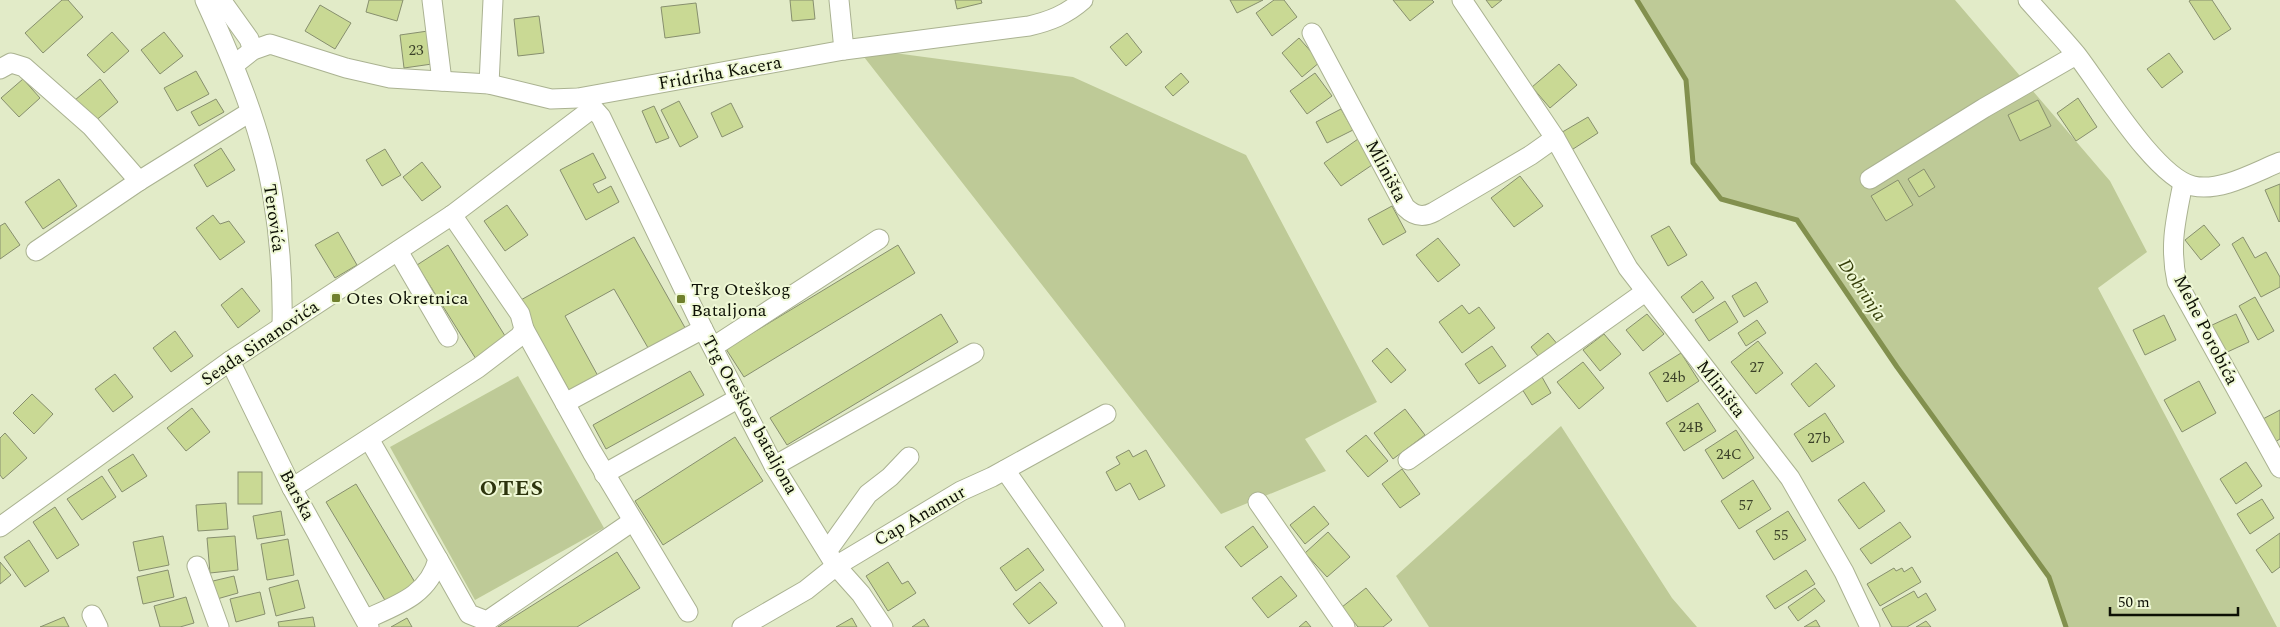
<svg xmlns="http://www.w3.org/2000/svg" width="2280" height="627" font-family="Spectral,serif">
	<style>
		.green { fill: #beca97 }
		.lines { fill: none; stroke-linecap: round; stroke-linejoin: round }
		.stream { stroke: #82904e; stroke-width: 5 }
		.building { fill: #c9d994; stroke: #878f6e }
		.minor-casing { stroke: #aab291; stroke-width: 21 }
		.minor { stroke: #fff; stroke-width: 19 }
		.poi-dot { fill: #70802e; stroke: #eff8d5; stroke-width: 2 }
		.labels { text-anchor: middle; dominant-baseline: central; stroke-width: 4; stroke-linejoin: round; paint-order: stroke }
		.number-label { font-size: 15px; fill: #3c4229 }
		.street-label { font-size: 18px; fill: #0d1005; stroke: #eff8d5 }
		.poi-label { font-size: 18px; fill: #0d1005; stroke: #eff8d5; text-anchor: start }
		.water-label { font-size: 19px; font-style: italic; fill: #353e09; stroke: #eff8d5 }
		.district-label { font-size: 22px; font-weight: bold; letter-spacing: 1px; fill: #2d340d; stroke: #eff8d5 }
	</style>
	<rect width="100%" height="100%" fill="#e2ebc8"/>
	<g class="green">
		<polygon points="1637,0 1955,0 2110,181 2147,252 2098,288 2277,627 2066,627 2049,577 1897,367 1797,221 1721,199 1693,163 1686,80"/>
		<polygon points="857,48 1073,77 1246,155 1377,402 1305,439 1326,471 1221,514"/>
		<polygon points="518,376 604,528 475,600 390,447"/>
		<polygon points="1561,426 1672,598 1697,627 1429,627 1396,576"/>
	</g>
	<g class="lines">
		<polyline class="stream" points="1637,0 1686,80 1693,163 1721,199 1797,220 1897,367 2049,577 2066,627"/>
	</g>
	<g class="building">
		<polygon points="62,0 68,0 83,17 43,53 25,33"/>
		<polygon points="369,0 403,0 397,21 366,12"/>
		<polygon points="790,0 813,0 815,19 792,21"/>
		<polygon points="955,0 981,0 982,3 957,9"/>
		<polygon points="1230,0 1263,0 1237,13"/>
		<polygon points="1274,0 1284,0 1297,17 1272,36 1256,13"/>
		<polygon points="1393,0 1432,0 1434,2 1410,21"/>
		<polygon points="1486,0 1502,0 1492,8"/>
		<polygon points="2191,0 2212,0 2231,29 2214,40 2189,1"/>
		<polygon points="696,3 700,33 665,38 661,7"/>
		<polygon points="320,5 351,23 335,49 305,31"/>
		<polygon points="539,16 544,53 518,56 514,19"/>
		<polygon points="428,31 432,64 404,68 400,35"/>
		<polygon points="112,32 129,51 104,73 87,55"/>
		<polygon points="164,32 183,56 160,74 141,50"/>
		<polygon points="1127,33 1142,52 1126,66 1110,47"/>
		<polygon points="1299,38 1320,62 1302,77 1282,53"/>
		<polygon points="2169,53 2183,72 2162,88 2147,69"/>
		<polygon points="1559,64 1577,85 1550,108 1532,87"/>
		<polygon points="196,71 209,94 177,111 164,88"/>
		<polygon points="1181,73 1189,82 1173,96 1165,87"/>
		<polygon points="1315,73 1332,96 1307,114 1290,91"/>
		<polygon points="23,79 40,98 19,117 1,98"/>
		<polygon points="100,79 118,102 94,122 75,100"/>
		<polygon points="2078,98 2097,127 2076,141 2057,113"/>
		<polygon points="216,99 224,112 199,126 191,112"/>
		<polygon points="2038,100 2051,126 2020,141 2008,115"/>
		<polygon points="679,101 698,137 680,147 661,110"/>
		<polygon points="731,103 743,127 722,137 711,113"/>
		<polygon points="654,106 669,138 656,143 642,111"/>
		<polygon points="1341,109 1353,130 1327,143 1316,122"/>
		<polygon points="1588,117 1598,133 1570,151 1559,134"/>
		<polygon points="1358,139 1375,163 1341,186 1324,163"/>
		<polygon points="221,148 235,170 207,187 194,165"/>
		<polygon points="385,149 401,175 382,186 366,160"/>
		<polygon points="593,153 606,178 593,184 598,193 611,186 619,202 586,220 560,170"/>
		<polygon points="422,162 441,187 422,201 403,177"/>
		<polygon points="1924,169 1935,187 1919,197 1908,179"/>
		<polygon points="1520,176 1543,206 1514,227 1491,198"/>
		<polygon points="59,179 77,206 43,229 25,202"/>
		<polygon points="1898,180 1913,205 1886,221 1871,196"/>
		<polygon points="2280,184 2280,221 2279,222 2265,190"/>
		<polygon points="507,205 528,235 505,251 484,221"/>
		<polygon points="1392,206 1406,232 1383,245 1368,219"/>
		<polygon points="213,215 220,224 229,221 245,242 220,260 196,228"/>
		<polygon points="5,223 20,245 0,259 0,226"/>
		<polygon points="2204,225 2220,245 2201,260 2185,240"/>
		<polygon points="1669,226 1687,255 1668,266 1651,236"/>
		<polygon points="338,232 357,265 335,278 315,245"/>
		<polygon points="634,237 688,333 651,353 614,289 565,316 598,376 570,392 519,301"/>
		<polygon points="2243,237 2255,258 2266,252 2280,277 2280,287 2261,297 2232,244"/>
		<polygon points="1438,238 1460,265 1438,282 1416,255"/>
		<polygon points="448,245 507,339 476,359 417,265"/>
		<polygon points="898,245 915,273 744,377 726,349"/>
		<polygon points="1702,281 1714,298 1693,313 1681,297"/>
		<polygon points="1756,282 1768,302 1744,317 1732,296"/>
		<polygon points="242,288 260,311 238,328 221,305"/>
		<polygon points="2255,297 2274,331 2258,340 2239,306"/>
		<polygon points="1725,301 1738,322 1709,341 1695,320"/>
		<polygon points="1462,305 1469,314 1479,307 1495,328 1462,353 1439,322"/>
		<polygon points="941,314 958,342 787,445 770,418"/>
		<polygon points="1647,314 1664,334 1643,351 1626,330"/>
		<polygon points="2236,314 2249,342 2223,354 2210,326"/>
		<polygon points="2164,315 2176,340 2145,355 2133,330"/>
		<polygon points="1757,320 1766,333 1746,346 1738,333"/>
		<polygon points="175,331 193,356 171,372 153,348"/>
		<polygon points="1548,333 1559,346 1541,360 1531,347"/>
		<polygon points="1604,334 1621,354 1600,371 1583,350"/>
		<polygon points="1758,341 1783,373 1756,394 1731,362"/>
		<polygon points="1492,346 1506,366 1479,384 1465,364"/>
		<polygon points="1387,348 1406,370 1391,383 1372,361"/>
		<polygon points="1681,353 1699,381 1667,402 1649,373"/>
		<polygon points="1583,362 1604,388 1579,409 1557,382"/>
		<polygon points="1816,363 1835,386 1809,407 1791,384"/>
		<polygon points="690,371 704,395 606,449 593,425"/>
		<polygon points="115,374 133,397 113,412 95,389"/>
		<polygon points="1542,377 1551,393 1532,405 1522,389"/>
		<polygon points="2199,381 2216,413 2182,432 2164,400"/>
		<polygon points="32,394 53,414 34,434 13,413"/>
		<polygon points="1698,403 1716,431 1684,451 1666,423"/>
		<polygon points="192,408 210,432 186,451 167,428"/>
		<polygon points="1405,409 1425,435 1393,459 1374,433"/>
		<polygon points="2280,410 2280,439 2273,443 2261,420"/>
		<polygon points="1825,413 1844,442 1812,462 1794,434"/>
		<polygon points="1736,430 1754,458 1723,479 1705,450"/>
		<polygon points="5,433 27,458 3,479 0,475 0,438"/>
		<polygon points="1366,435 1388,461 1368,477 1346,451"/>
		<polygon points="735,437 763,481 663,545 635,501"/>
		<polygon points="1129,450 1133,457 1146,450 1165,486 1139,500 1130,483 1116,491 1106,472 1120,464 1116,457"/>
		<polygon points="133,454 147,476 122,492 108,470"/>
		<polygon points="2246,462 2262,486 2236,504 2220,479"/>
		<polygon points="1402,469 1420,494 1400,508 1382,484"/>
		<rect x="238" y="472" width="24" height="32"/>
		<polygon points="102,476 116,497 82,520 67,499"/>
		<polygon points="1753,480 1771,509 1739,529 1721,501"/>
		<polygon points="1864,482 1885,511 1859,529 1838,500"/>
		<polygon points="356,484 416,584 386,602 326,502"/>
		<polygon points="2262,499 2274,518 2250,534 2237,514"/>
		<polygon points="226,503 228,529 198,531 196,505"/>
		<polygon points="1314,506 1329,524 1305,544 1290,525"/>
		<polygon points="55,507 79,545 57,559 33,522"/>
		<polygon points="281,511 285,535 257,539 253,516"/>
		<polygon points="1788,511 1806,540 1774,560 1756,531"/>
		<polygon points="1900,522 1911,537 1871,564 1860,549"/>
		<polygon points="1253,526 1268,547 1241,567 1225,547"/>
		<polygon points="1328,532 1350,557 1327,577 1305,553"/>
		<polygon points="2280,533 2280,567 2272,573 2256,550"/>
		<polygon points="163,536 169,565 139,571 133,542"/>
		<polygon points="235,536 238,570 210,573 207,538"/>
		<polygon points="288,539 294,575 267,580 261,544"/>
		<polygon points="29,540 49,571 25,587 4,557"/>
		<polygon points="1028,548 1044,570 1016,591 1000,568"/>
		<polygon points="617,552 640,588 577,627 498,627"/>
		<polygon points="0,562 11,575 0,584"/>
		<polygon points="888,562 902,584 908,581 916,593 888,611 866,576"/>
		<polygon points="1912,567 1921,582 1880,606 1867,584 1894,568 1896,571 1902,568 1904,572"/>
		<polygon points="168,570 174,597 143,604 137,577"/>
		<polygon points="1806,570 1815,584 1775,609 1766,596"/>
		<polygon points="234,576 238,593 217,599 213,581"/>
		<polygon points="1281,576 1297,596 1268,618 1252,598"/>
		<polygon points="298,580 305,608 276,616 269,588"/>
		<polygon points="1040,582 1057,603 1029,624 1013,604"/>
		<polygon points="1366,588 1392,620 1383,627 1358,627 1342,607"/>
		<polygon points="1815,588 1825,601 1798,621 1788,607"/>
		<polygon points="1914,591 1918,598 1926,593 1936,610 1907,627 1892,627 1882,609"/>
		<polygon points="260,592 265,614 236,622 230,599"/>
		<polygon points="186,597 194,623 180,627 160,627 154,606"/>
		<polygon points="64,617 69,627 40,627"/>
		<polygon points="313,617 315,627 279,627 278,622"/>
		<polygon points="407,618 412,627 391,627"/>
		<polygon points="852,618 857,627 836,627"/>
		<polygon points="924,619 929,627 912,627"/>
		<polygon points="1816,620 1820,627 1804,627"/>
		<polygon points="1306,621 1311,627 1299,627"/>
		<polygon points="1926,621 1931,627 1916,627"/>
	</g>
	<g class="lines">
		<defs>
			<g id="minor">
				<path d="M 205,0 C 233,61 263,132 273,198 C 280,240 283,284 282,327"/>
				<polyline points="221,0 249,39 253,50"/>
				<polyline points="432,0 442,81"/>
				<polyline points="839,0 844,50"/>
				<polyline points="1462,0 1555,138 1628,268 1790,478 1844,572 1870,627"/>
				<path d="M 2028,0 C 2044,18 2060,35 2076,54 C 2101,86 2155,177 2193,186 C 2221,192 2255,172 2280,162"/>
				<path d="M 1312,33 L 1405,207 C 1414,216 1423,218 1434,212 L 1531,155 L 1555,138"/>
				<path d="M 234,65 L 253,50 L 270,44 L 346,68 L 390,78 L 489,84 L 551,99 L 578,98 L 844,50 L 1029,26 C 1050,21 1066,15 1083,0"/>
				<polyline points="0,69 11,63 24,67 91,126 139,181"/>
				<polyline points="489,84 493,0"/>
				<polyline points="593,108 601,117 703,329 774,466 836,566 861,594 883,627"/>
				<polyline points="1870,179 1984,108 2076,55"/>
				<path d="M 2183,183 C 2176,219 2169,245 2177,282 L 2280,468"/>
				<polyline points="36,251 139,181 250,112"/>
				<polyline points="398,251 448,337"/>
				<polyline points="524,329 592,452 688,612"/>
				<polyline points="713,347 879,239"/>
				<polyline points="230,361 292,488 369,627"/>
				<polyline points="565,403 703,329"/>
				<polyline points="1408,460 1645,292"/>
				<polyline points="774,466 974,353"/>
				<polyline points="1005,470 1115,627"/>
				<polyline points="604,474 739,398"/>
				<polyline points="292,488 478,368 520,336 524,329 520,314 452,215"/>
				<polyline points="1258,502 1345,627"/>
				<polyline points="0,527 230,361 452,215 593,108"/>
				<polyline points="828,550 868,494 890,477 909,457"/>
				<polyline points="438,559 469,614 487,621 633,521"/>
				<polyline points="197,566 219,627"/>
				<polyline points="92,615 98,627"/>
				<path d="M 366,619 C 397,605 429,595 438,559 L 369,439"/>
				<polyline points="742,627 806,590 836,566 961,491 992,477 1106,414"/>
			</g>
		</defs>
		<use href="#minor" class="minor-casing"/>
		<use href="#minor" class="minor"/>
	</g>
	<g class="poi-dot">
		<rect x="331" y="293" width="10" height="10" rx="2.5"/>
		<rect x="676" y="294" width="10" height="10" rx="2.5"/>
	</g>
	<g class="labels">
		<g class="number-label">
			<text x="416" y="50">23</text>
			<text x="1757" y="367">27</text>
			<text x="1674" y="377">24b</text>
			<text x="1691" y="427">24B</text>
			<text x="1819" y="438">27b</text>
			<text x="1729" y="454">24C</text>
			<text x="1746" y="505">57</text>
			<text x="1781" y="535">55</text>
		</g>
		<g class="street-label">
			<text transform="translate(720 73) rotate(-10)">Fridriha Kacera</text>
			<text transform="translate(1386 171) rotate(62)">Mliništa</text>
			<text transform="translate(274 218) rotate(82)">Terovića</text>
			<text transform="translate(2206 330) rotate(63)">Mehe Porobića</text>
			<text transform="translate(260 343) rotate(-34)">Seada Sinanovića</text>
			<text transform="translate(1721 389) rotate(52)">Mliništa</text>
			<text transform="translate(750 415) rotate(61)">Trg Oteškog bataljona</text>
			<text transform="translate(297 495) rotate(62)">Barska</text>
			<text transform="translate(920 516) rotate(-30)">Cap Anamur</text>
		</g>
		<g class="poi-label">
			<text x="691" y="289">Trg Oteškog<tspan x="691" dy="21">Bataljona</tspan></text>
			<text x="346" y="298">Otes Okretnica</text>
		</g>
		<g class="water-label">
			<text transform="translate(1862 290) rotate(56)">Dobrinja</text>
		</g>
		<g class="district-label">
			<text x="512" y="488">OTES</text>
		</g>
	</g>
	<path d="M2110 607v8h128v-8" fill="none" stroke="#0d1005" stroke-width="2.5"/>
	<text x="2118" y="607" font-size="15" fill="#0d1005" stroke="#eff8d5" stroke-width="4" paint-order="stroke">50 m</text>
</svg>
